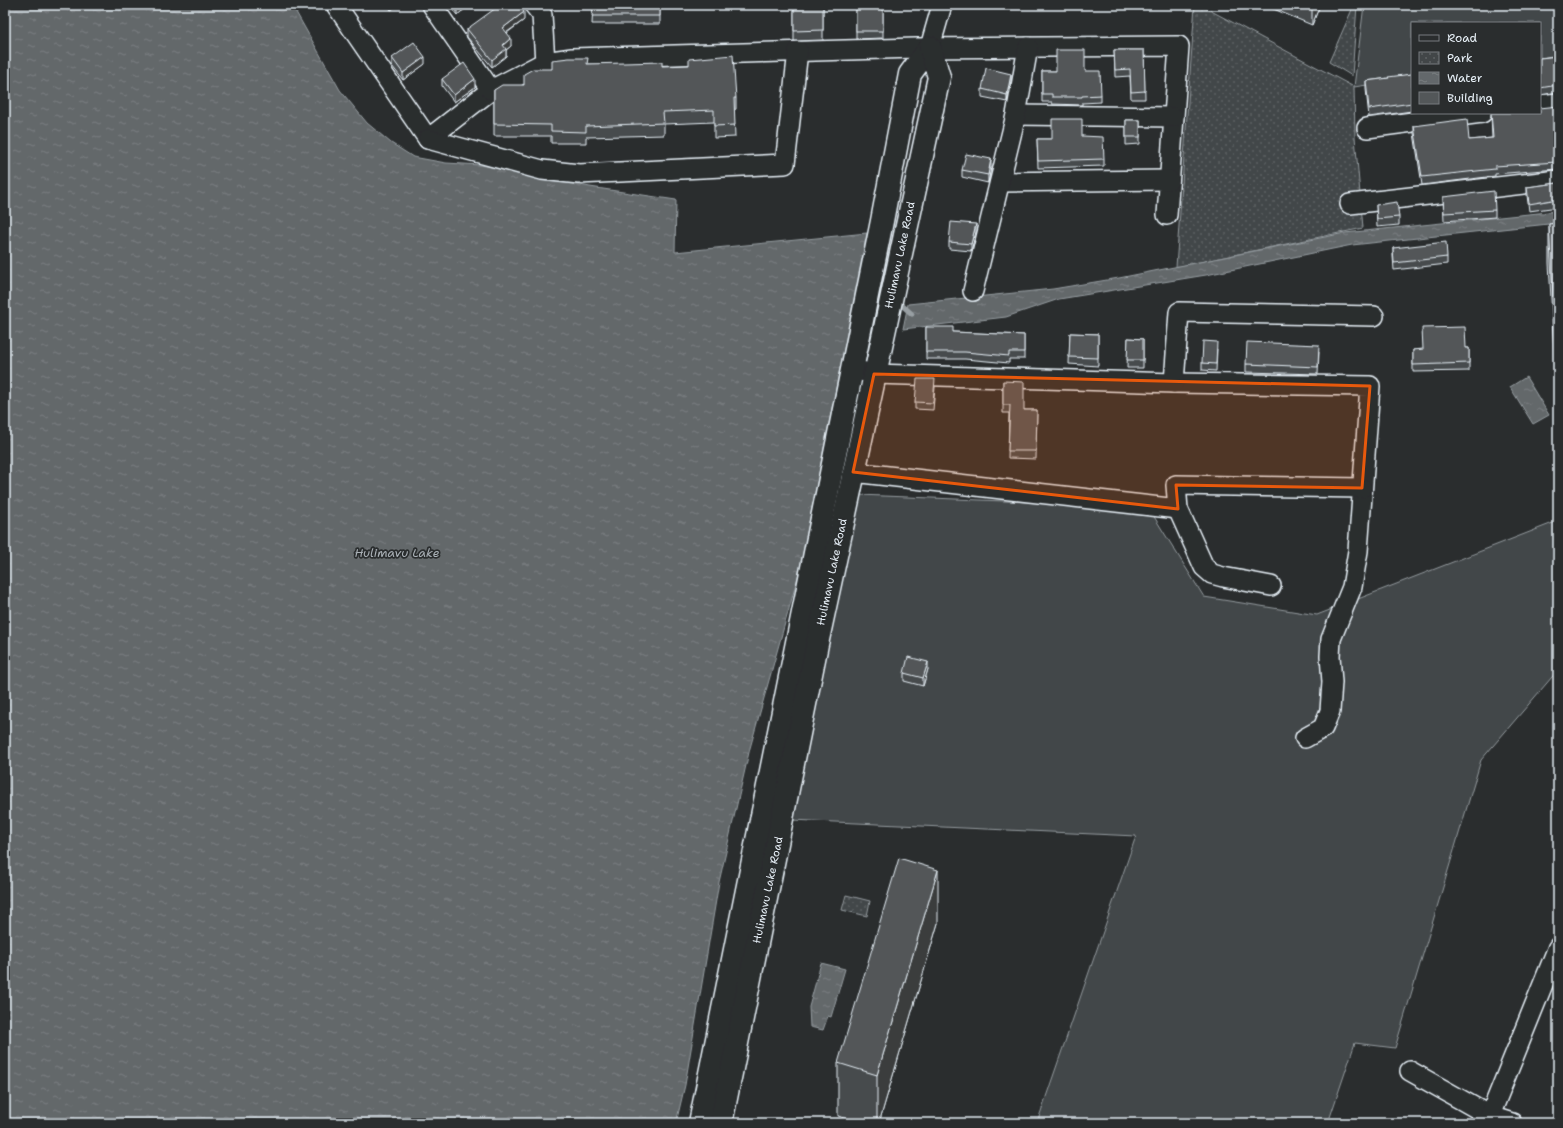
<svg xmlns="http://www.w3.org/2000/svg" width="1563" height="1128" font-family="'Shantell Sans',sans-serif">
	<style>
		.grass { fill: #424648; stroke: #959ca0 }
		.park { fill: url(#park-dots); stroke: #959ca0 }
		.water { fill: url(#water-ripples); stroke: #989fa3 }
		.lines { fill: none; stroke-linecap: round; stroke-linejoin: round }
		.stream { stroke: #989fa3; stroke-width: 5 }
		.minor-casing { stroke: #e8f1f8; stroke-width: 22 }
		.secondary-casing { stroke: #e8f1f8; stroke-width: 25 }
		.minor { stroke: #2a2d2e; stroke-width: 19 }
		.secondary { stroke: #2a2d2e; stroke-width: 22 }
		.wall { fill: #474b4d; stroke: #e8f1f8 }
		.shaded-wall { fill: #3a3d3e; stroke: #e8f1f8 }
		.building { fill: #535759; stroke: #e8f1f8 }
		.marked { fill: #e8590c; fill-opacity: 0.2; stroke: #e8590c; stroke-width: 3; stroke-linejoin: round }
		.labels { text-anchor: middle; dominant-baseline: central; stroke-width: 3.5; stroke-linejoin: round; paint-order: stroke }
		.street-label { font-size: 11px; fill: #e8f1f8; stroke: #2a2d2e }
		.water-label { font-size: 12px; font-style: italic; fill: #acb3b9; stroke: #2a2d2e }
	</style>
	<defs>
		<pattern id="park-dots" width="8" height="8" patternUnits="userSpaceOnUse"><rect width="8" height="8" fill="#424648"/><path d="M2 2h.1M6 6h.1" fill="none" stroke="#5d6163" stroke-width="1.8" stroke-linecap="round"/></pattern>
		<pattern id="water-ripples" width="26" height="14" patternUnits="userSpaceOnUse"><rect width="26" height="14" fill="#63686b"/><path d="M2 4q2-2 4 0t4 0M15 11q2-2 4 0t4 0" fill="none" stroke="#797e81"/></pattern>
	</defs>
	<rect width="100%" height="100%" fill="#2a2d2e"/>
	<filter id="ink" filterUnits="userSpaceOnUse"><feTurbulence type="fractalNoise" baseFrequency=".025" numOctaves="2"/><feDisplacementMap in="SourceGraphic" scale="8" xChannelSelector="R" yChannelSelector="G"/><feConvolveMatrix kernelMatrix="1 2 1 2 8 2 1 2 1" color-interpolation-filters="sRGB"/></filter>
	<g filter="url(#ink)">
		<g class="grass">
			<polygon points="1364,5 1558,5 1558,55 1540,58 1540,23 1412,23 1412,78 1354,87"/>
			<polygon points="859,495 1148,507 1204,597 1317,615 1558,521 1558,670 1481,760 1395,1048 1355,1043 1328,1123 1037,1123 1136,836 792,820"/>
		</g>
		<g class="park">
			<polygon points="1195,5 1200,5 1354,87 1355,137 1363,228 1176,267"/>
			<polygon points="1354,5 1357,5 1352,76 1329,62"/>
			<polygon points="846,895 870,901 867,916 842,910"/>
		</g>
		<g class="water">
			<polygon points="5,5 292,5 340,90 367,123 391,143 413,157 446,163 481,165 590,187 676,200 675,252 867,233 799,573 750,748 719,882 685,1085 676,1123 5,1123"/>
			<polygon points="1558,211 1558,223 1352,245 1206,275 1059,299 1006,317 903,329 908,304 1053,289 1119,278 1345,233"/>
			<polygon points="1526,377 1549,415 1533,424 1510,387"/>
			<polygon points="821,963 845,969 831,1017 828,1016 823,1030 810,1027 809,1007"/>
		</g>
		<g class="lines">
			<polyline class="stream" points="897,301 912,314"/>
			<defs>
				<g id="minor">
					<polyline points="336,5 428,139 491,90 545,62 572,58 916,48 1179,46 1167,215"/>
					<polyline points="432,5 491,90"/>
					<polyline points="534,5 542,15 545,62"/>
					<polyline points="930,47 942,5"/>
					<polyline points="1540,105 1558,103"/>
					<polyline points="1016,115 1174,117"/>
					<polyline points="1367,128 1482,113"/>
					<polyline points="428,139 542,170 579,174 785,164 798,51"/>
					<polyline points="1000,182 1169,180"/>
					<polyline points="1350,204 1558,180"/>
					<polyline points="973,291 1016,115 1028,47"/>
					<polyline points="852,369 874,374 1174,383 1370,386 1358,551 1352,587 1331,639 1330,656 1332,682 1330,711 1323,728 1305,738"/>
					<polyline points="1174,383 1179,312 1374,316"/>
					<polyline points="853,472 1178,509"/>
					<polyline points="1271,586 1223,577 1212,574 1204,567 1178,509 1176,485 1362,488"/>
					<polyline points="1410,1071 1490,1116 1512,1123"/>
					<polyline points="1487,1123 1558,947"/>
				</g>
				<g id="secondary">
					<polyline points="700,1123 882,221 910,74 930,47"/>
					<polyline points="721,1123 817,644 939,77 930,47"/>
				</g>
			</defs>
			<use href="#minor" class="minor-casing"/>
			<use href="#secondary" class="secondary-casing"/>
			<use href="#minor" class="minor"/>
			<use href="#secondary" class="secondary"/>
		</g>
		<g class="wall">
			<polygon points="387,5 398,5 391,10"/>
			<polygon points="449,5 470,5 457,15"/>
			<polygon points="593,5 660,5 660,24 592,24"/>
			<polygon points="794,5 823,5 823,40 794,41"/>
			<polygon points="856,5 883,5 883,38 856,39"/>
			<polygon points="1264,5 1320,5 1312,25"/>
			<polygon points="524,20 507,33 511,46 506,50 506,56 492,67 467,37 467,29"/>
			<polygon points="1114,50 1144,50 1145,99 1131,99 1130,76 1115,77"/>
			<polygon points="1558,56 1558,92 1540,95 1540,58"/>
			<polygon points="392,58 425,64 403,80 392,66"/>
			<polygon points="588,64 662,66 736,98 736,109 734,110 735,137 714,138 714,122 664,124 664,135 586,137 586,143 551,143 551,136 494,136 494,90 524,85 552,69"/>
			<polygon points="1042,71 1085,71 1101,95 1101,102 1082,103 1082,105 1052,104 1052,102 1042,102"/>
			<polygon points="1412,74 1412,111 1369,117 1366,89 1366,81 1389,78"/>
			<polygon points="442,79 475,87 454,102 442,86"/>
			<polygon points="1011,81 1007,102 982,97 982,89"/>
			<polygon points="1558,106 1558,170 1557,169 1495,174 1495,176 1422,185 1414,133 1414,126 1469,140 1492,138 1491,113 1540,113"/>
			<polygon points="1126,120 1140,120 1140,144 1126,145"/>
			<polygon points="1082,136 1104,159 1104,166 1038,168 1037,139 1052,139"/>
			<polygon points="991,167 988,183 962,177 962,170"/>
			<polygon points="1558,183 1558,207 1529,211 1527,195 1527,187"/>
			<polygon points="1443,197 1495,210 1495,217 1444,221"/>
			<polygon points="1376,205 1399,217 1399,225 1377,227"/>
			<polygon points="1558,223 1558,406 1557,406 1549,263 1549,224"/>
			<polygon points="976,232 971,251 949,249 949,242"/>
			<polygon points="1393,248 1447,257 1447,264 1394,270 1393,256"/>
			<polygon points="926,327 953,332 1024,335 1024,359 1009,359 1009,363 965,359 926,359"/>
			<polygon points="1070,333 1098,334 1098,366 1069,364"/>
			<polygon points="1128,338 1143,339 1143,368 1127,368"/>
			<polygon points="1469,348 1469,371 1413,372 1413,350"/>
			<polygon points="1217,349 1216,371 1202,370 1202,363"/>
			<polygon points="1319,352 1318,374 1246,372 1246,364"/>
			<polygon points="1003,381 1024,410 1037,410 1036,459 1008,458 1009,413 1003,413"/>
			<polygon points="935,387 933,410 915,409 915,402"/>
			<polygon points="928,669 923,686 904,681 904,673"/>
			<polygon points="1558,842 1558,866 1555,865 1555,855"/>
			<polygon points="938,923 879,1123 861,1123 838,1116 838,1063"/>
		</g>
		<g class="shaded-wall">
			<polygon points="391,5 398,5 391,10"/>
			<polygon points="460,5 470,5 457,15 457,7"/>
			<polygon points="1312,5 1320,5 1312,25"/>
			<polygon points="524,12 524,20 503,35 503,28"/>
			<polygon points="511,38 511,46 506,50 506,56 492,67 492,60 503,45"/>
			<polygon points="425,57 425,64 403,80 403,73"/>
			<polygon points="1011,74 1011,81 1007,102 1007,95"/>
			<polygon points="475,79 475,87 454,102 454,95"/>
			<polygon points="991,159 991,167 988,183 988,175"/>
			<polygon points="976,224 976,232 971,251 971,244"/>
			<polygon points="928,662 928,669 923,686 923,678"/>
			<polygon points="938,870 938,923 879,1123 877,1123 877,1075"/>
		</g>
		<g class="building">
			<polygon points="455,5 460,5 457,7"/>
			<polygon points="500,5 519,5 524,12 503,28 511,38 503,45 506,49 492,60 467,29"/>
			<polygon points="593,5 660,5 660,16 592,16"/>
			<polygon points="794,5 823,5 823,30 794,31"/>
			<rect x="856" y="5" width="27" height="26"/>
			<polygon points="414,42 425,57 403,73 392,58"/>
			<polygon points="1056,50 1085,50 1085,71 1100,71 1101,95 1082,96 1082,97 1052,97 1052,94 1042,94 1042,71 1056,71"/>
			<polygon points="1114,50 1144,50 1145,91 1131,92 1130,69 1115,70"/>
			<polygon points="733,55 736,98 734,98 735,125 714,126 714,110 663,112 664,123 586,126 586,132 551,131 551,125 494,124 494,90 502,85 524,85 524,74 533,69 552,69 552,60 569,58 588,58 587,64 662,62 662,66 689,65 689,59"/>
			<polygon points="1558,56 1558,85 1540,88 1540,58"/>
			<polygon points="464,63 475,79 454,95 442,79"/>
			<polygon points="986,68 1011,74 1007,95 982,89"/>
			<polygon points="1412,74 1412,103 1369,109 1366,81 1389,78 1388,77"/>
			<polygon points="1558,106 1558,162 1557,162 1495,166 1495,169 1422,177 1414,126 1467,119 1469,140 1493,138 1491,113 1540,113 1540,108"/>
			<polygon points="1052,119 1082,119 1082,136 1103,137 1104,159 1038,161 1037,139 1052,139"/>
			<rect x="1126" y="120" width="14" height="17"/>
			<polygon points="966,154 991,159 988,175 962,170"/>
			<polygon points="1558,183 1558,199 1529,204 1527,187"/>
			<polygon points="1494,191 1495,210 1444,213 1443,197"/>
			<polygon points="1397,202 1399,217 1377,219 1376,205"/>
			<polygon points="951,222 976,224 971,244 949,242"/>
			<polygon points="1558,223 1558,367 1557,367 1549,224"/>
			<polygon points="1446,242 1447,257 1394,263 1393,248"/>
			<polygon points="926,327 953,327 953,332 1024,335 1024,352 1009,352 1009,356 965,352 926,352"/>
			<polygon points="1465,327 1466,348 1469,348 1469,363 1413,365 1413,350 1423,349 1422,328"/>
			<polygon points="1070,333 1098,334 1098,358 1069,357"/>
			<polygon points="1128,338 1143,339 1143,360 1127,360"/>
			<polygon points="1203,341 1217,342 1216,364 1202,363"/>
			<polygon points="1247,342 1319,345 1318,367 1246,364"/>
			<polygon points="917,379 935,379 933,403 915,402"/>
			<polygon points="1003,381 1024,382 1024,410 1037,410 1036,451 1008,451 1010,405 1003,405"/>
			<polygon points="908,657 928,662 923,678 904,673"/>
			<polygon points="1558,842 1558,856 1555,855"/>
			<polygon points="899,858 938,870 877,1075 838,1063"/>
		</g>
	</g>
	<path class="marked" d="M 874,374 L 1370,386 L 1362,488 L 1176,485 L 1178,509 L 853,472 Z"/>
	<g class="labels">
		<g class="street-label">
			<text transform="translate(900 255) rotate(-78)">Hulimavu Lake Road</text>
			<text transform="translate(832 572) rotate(-78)">Hulimavu Lake Road</text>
			<text transform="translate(768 890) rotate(-78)">Hulimavu Lake Road</text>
		</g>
		<g class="water-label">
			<text x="397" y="553">Hulimavu Lake</text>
		</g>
	</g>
	<rect width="1563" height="1128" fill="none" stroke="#2a2d2e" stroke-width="20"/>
	<rect x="10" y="10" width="1543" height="1108" fill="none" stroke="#e8f1f8" stroke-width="1.5" filter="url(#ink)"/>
	<rect x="1411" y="22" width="130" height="92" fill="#2a2d2e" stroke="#767b7f"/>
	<rect x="1419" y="35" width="20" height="6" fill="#2a2d2e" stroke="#767b7f"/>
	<text x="1447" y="42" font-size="12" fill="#e8f1f8">Road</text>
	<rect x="1419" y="52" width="20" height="12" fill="url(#park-dots)" stroke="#767b7f"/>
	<text x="1447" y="62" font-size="12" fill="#e8f1f8">Park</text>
	<rect x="1419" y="72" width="20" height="12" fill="url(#water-ripples)" stroke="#767b7f"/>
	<text x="1447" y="82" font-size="12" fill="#e8f1f8">Water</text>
	<rect x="1419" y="92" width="20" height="12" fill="#535759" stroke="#767b7f"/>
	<text x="1447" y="102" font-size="12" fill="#e8f1f8">Building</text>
</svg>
